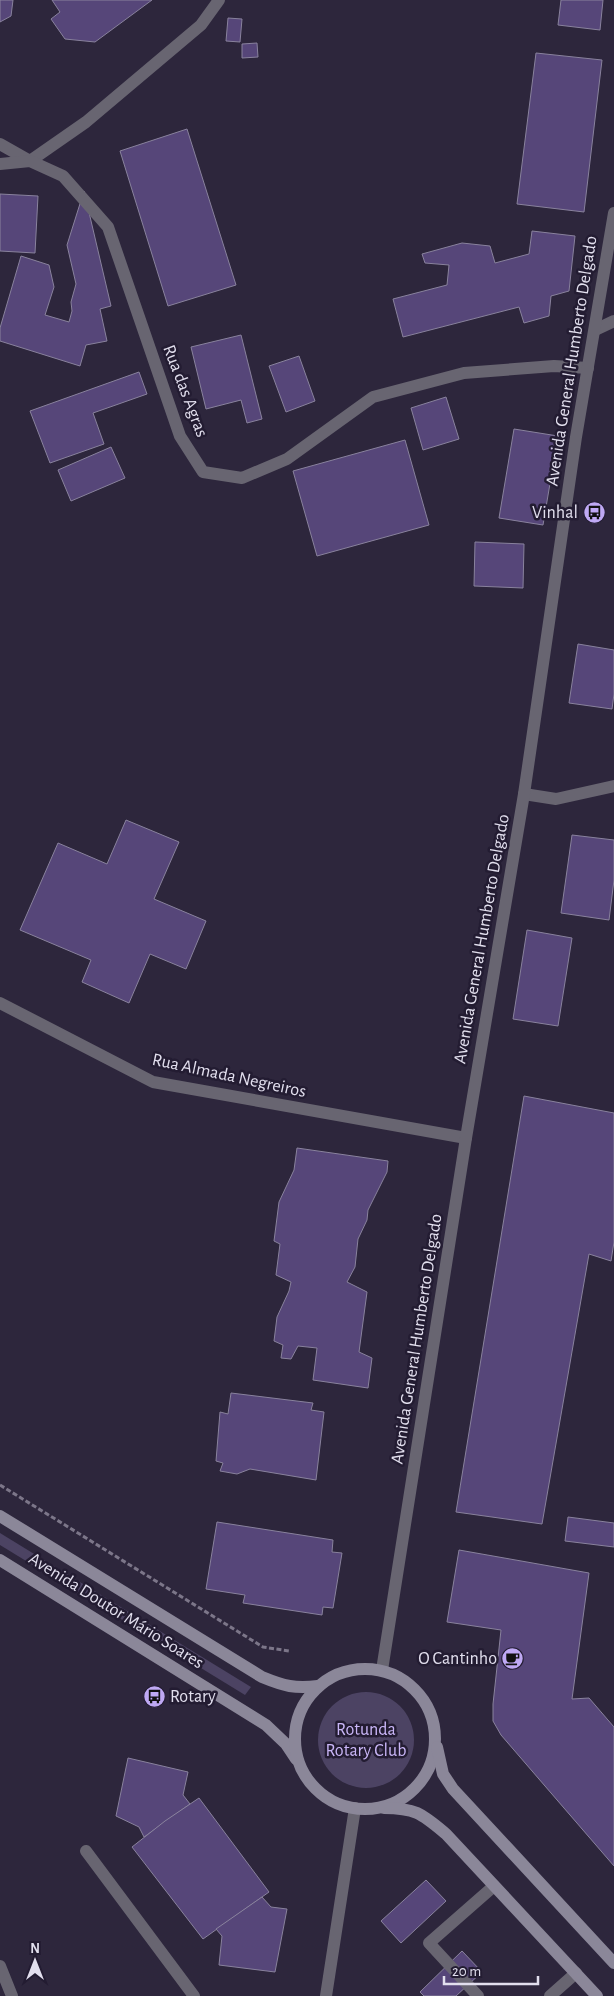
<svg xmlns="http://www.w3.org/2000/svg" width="614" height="1996" font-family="'Alegreya Sans',sans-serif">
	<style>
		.green { fill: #4c4363 }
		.building { fill: #564679; stroke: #89829d }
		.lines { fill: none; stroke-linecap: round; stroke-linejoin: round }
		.path { stroke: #7c7689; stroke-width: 3; stroke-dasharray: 5 2.5; stroke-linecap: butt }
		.service { stroke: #686571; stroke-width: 12 }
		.minor { stroke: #686571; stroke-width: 12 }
		.tertiary { stroke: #686571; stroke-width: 12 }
		.secondary { stroke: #8b8799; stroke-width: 12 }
		.labels { text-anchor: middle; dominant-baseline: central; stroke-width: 5; stroke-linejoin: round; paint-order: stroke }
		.street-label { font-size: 18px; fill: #e2dfee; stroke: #231c32 }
		.poi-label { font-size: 18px; fill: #e2dfee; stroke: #231c32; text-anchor: end }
		.park-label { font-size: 18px; fill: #c9b6f7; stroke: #231c32 }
	</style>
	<rect width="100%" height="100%" fill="#2d263c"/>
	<g class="green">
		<polygon points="0,1533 251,1687 245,1695 0,1545"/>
		<circle cx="366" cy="1740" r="48"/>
	</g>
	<g class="building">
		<polygon points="0,0 13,0 11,16 0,22"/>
		<polygon points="52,0 152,0 95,42 65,39 51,19 60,12"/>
		<polygon points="561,0 603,0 600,30 558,25"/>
		<polygon points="228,18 242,19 240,42 226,41"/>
		<polygon points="257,43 258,57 242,58 242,44"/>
		<polygon points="536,53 602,60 584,212 517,204"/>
		<polygon points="187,129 236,285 168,306 120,151"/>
		<polygon points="84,191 111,306 100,309 107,341 86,345 80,366 0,341 0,328 21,256 49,265 54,287 45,315 69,322 72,311 71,302 76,284 67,245"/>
		<polygon points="0,194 38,196 35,253 0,251"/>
		<polygon points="532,231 575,236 569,291 551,296 549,316 524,323 519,307 403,337 393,299 447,285 449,265 425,263 422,254 462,243 490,246 495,263 529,254"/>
		<polygon points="241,335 262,419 247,423 241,400 206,409 191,347"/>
		<polygon points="299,356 315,401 286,412 269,366"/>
		<polygon points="139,372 147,394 93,413 104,444 50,463 30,411"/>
		<polygon points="446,397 459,439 423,450 411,408"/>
		<polygon points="514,429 558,436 543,525 499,518"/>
		<polygon points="405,440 429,525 317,556 293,471"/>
		<polygon points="111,447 125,478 71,501 58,470"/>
		<polygon points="475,542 524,544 523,588 474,586"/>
		<polygon points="578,644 614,650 614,694 612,709 569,703"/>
		<polygon points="126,820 179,842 154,899 206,921 186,969 150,954 129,1003 82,982 91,960 20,930 58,843 107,864"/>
		<polygon points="572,835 614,840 614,880 609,920 561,913"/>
		<polygon points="527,930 572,938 558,1026 513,1019"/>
		<polygon points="524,1096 614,1113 614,1242 611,1261 589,1254 542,1524 456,1512"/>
		<polygon points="297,1148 388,1161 387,1172 368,1210 367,1220 358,1239 355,1267 347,1282 367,1292 359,1352 372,1358 368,1388 313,1380 317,1348 298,1346 291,1359 281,1358 283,1345 274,1341 277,1317 289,1291 291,1282 276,1275 280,1244 274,1241 279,1202 294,1170"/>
		<polygon points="231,1393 313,1403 311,1410 324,1412 316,1480 250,1469 237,1474 220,1471 223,1463 216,1461 220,1412 228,1414"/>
		<polygon points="568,1517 614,1523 614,1547 565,1541"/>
		<polygon points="217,1522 333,1540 332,1552 342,1553 333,1608 323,1607 322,1615 243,1603 245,1595 206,1589"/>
		<polygon points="459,1550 589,1573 572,1699 589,1698 614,1727 614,1866 501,1735 493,1721 493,1704 501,1630 447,1622"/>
		<polygon points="128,1758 188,1772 183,1795 190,1804 144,1837 139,1827 116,1816"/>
		<polygon points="199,1798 269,1892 203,1939 132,1847 165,1821"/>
		<polygon points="426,1880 446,1901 401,1943 381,1921"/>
		<polygon points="262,1897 271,1907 287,1909 275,1972 219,1965 222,1936 216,1929"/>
		<polygon points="462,1951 482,1972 456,1996 424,1996 420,1992"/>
	</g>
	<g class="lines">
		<polyline class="path" points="0,1485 263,1647 289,1651"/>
		<g class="service">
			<polyline points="86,1851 194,1996"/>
			<polyline points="478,1996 429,1943 494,1886"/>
			<polyline points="550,1996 576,1973"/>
		</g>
		<g class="minor">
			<polyline points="0,144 30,161 86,122 201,25 219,0"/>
			<polyline points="0,164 30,161 63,176 108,227 180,436 203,472 242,478 287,459 373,397 464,373 554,366 588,368"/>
			<polyline points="595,330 614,321"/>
			<polyline points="524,794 556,799 614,786"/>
			<polyline points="0,1003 153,1082 466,1138"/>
			<polyline points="0,1966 12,1996"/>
		</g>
		<g class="tertiary">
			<polyline points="382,1670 466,1138 524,794 576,437 614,213"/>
			<polyline points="326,1996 355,1808"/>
		</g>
		<g class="secondary">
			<path d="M 0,1516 L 262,1677 C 284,1686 295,1689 318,1686"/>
			<polyline points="0,1560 266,1725 286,1744 296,1759"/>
			<circle cx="365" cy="1739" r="70"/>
			<polyline points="437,1747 443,1774 453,1789 614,1963"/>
			<path d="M 384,1808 C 416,1808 422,1814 446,1834 L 597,1996"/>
		</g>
	</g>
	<defs>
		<symbol id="bus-disc" viewBox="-11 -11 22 22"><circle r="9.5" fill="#bfa9f4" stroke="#231c32"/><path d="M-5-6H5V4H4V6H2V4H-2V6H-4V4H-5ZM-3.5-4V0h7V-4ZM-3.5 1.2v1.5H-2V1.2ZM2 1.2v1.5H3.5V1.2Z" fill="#111"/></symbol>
		<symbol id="cafe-disc" viewBox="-11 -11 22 22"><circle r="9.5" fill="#bfa9f4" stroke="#231c32"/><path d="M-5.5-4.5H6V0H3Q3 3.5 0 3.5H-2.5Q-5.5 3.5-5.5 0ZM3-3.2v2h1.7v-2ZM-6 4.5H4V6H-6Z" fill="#111"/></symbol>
	</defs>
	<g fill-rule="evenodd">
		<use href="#bus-disc" x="582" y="500" width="25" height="25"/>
		<use href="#cafe-disc" x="500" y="1646" width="25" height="25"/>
		<use href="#bus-disc" x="142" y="1684" width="25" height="25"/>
	</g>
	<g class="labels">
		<g class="street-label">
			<text transform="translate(572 361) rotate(-81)">Avenida General Humberto Delgado</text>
			<text transform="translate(185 391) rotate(69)">Rua das Agras</text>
			<text transform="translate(482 939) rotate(-80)">Avenida General Humberto Delgado</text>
			<text transform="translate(229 1076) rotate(12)">Rua Almada Negreiros</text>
			<text transform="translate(417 1339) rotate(-81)">Avenida General Humberto Delgado</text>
			<text transform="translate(116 1611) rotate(32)">Avenida Doutor Mário Soares</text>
		</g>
		<g class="poi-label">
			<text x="578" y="513">Vinhal</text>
			<text x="497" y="1659">O Cantinho</text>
			<text x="170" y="1697" text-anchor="start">Rotary</text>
		</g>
		<g class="park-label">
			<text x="366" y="1730">Rotunda<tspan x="366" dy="21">Rotary Club</tspan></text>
		</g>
	</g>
	<g transform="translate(35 1961)" stroke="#231c32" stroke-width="4" paint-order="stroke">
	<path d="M0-4L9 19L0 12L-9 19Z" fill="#e2dfee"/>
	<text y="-8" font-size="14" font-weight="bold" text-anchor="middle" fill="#e2dfee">N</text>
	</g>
	<path d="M444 1976v8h94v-8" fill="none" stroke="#e2dfee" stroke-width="2.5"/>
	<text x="452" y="1976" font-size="15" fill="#e2dfee" stroke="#231c32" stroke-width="4" paint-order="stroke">20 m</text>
</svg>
